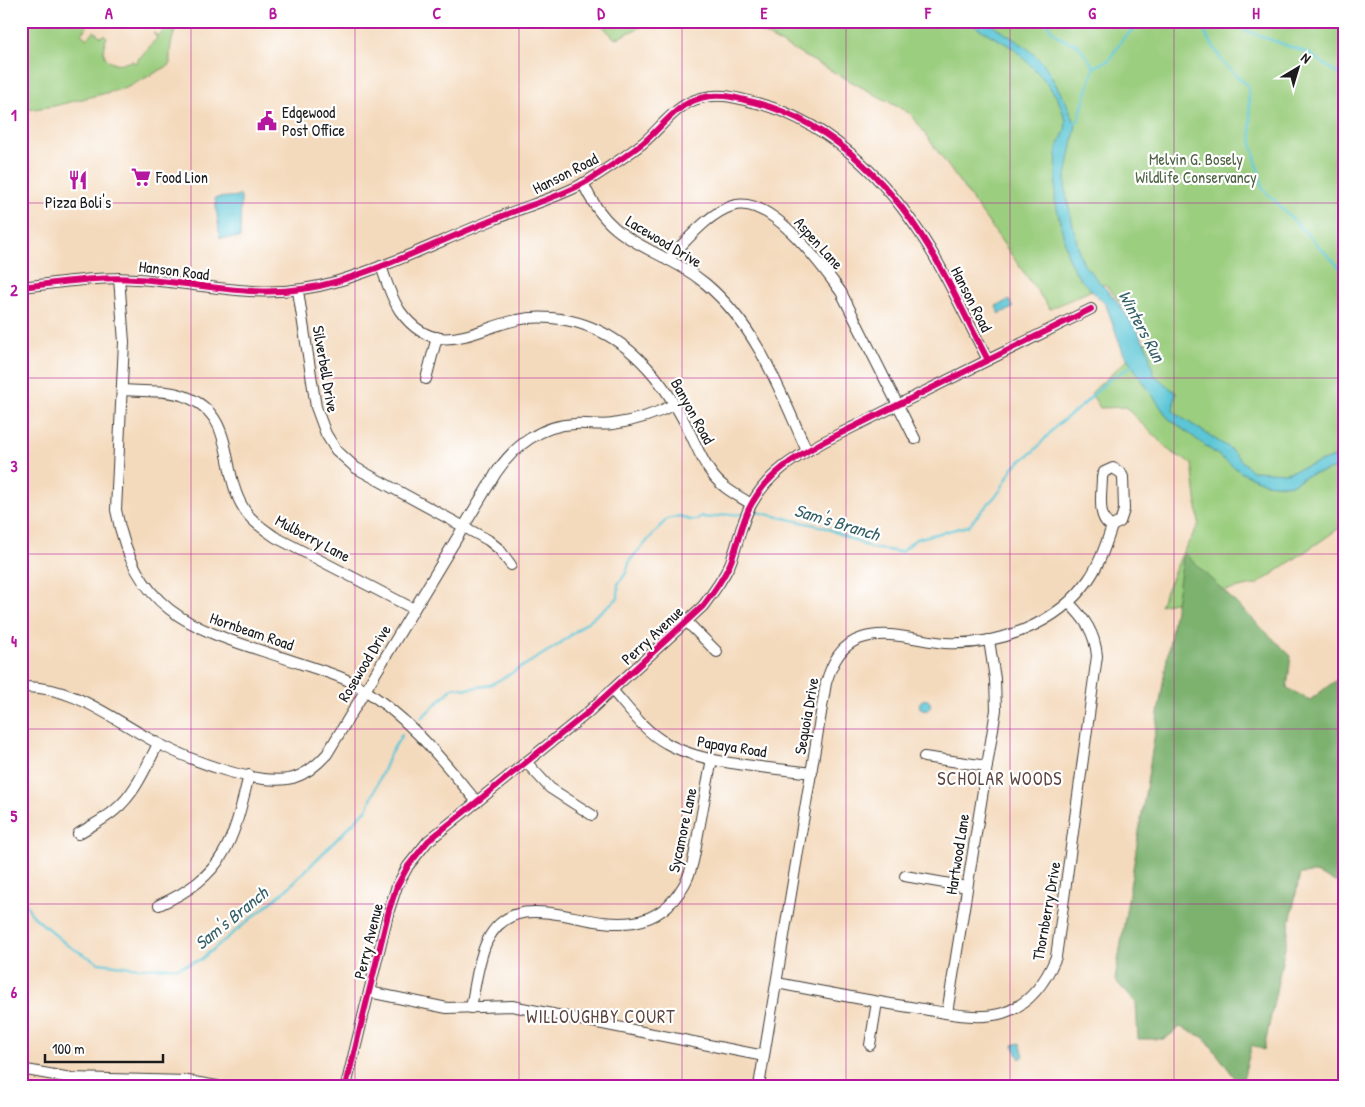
<svg xmlns="http://www.w3.org/2000/svg" width="1365" height="1107" font-family="'Patrick Hand',sans-serif">
	<style>
		.green { fill: #9bce7f; stroke: #5c754e }
		.forest { fill: #7cb16e; stroke: #4c6645 }
		.water { fill: #5bc6d6; stroke: #3c7179 }
		.lines { fill: none; stroke-linecap: round; stroke-linejoin: round }
		.stream { stroke: #5bc6d6; stroke-width: 2.5 }
		.minor-casing { stroke: #3c3834; stroke-width: 12 }
		.minor { stroke: #fff; stroke-width: 10 }
		.cycleway-casing { stroke: #fff; stroke-width: 9 }
		.cycleway { stroke: #d6006c; stroke-width: 6 }
		.grid { fill: none; stroke: #b5179e; stroke-width: 1; stroke-opacity: 0.55 }
		.labels { text-anchor: middle; dominant-baseline: central; stroke-width: 4.5; stroke-linejoin: round; paint-order: stroke }
		.poi-label { font-size: 16px; fill: #1c1c1c; stroke: #fff; text-anchor: start }
		.park-label { font-size: 16px; fill: #4f6344; stroke: #fff }
		.street-label { font-size: 16px; fill: #1c1c1c; stroke: #fff }
		.water-label { font-size: 18px; font-style: italic; fill: #356066; stroke: #fff }
		.neighbourhood-label { font-size: 18px; letter-spacing: 1px; fill: #5d4540; stroke: #fff }
		.neatline { fill: none; stroke: #b5179e; stroke-width: 2 }
		.grid-label { font-size: 16px; text-anchor: middle; font-weight: bold; fill: #b5179e }
	</style>
	<rect width="100%" height="100%" fill="#fff"/>
	<filter id="ink" filterUnits="userSpaceOnUse"><feTurbulence type="fractalNoise" baseFrequency=".02" numOctaves="2"/><feDisplacementMap in="SourceGraphic" scale="10" xChannelSelector="R" yChannelSelector="G"/><feConvolveMatrix kernelMatrix="1 2 1 2 8 2 1 2 1" color-interpolation-filters="sRGB"/></filter>
	<filter id="wash" filterUnits="userSpaceOnUse"><feTurbulence type="fractalNoise" baseFrequency=".0096" numOctaves="4" result="noise"/><feDisplacementMap in="SourceGraphic" scale="20" xChannelSelector="R" yChannelSelector="G"/><feGaussianBlur stdDeviation="1.12" result="paint"/><feColorMatrix in="noise" values="0 0 0 0 0 0 0 0 0 0 0 0 0 0 0 0 0 1.4 0 .05"/><feComposite in="paint" operator="in"/></filter>
	<g filter="url(#wash)">
		<rect width="100%" height="100%" fill="#f4dabd"/>
		<g class="green">
			<path d="M 21,21 L 83,21 L 88,25 L 81,34 L 87,39 L 94,31 L 101,37 L 104,34 L 107,37 C 97,60 112,68 132,61 L 135,63 L 157,38 L 153,33 L 159,36 L 171,21 L 179,21 C 172,36 169,48 170,65 L 126,88 L 54,106 L 21,111 Z"/>
			<polygon points="598,21 654,21 615,39"/>
			<polygon points="740,21 1344,21 1344,525 1258,584 1160,605 1182,554 1199,524 1192,464 1171,452 1125,407 1100,408 1091,393 1150,338 1105,284 1050,309 911,114"/>
		</g>
		<polygon class="forest" points="1184,553 1291,656 1287,688 1310,700 1344,674 1344,886 1316,873 1300,874 1264,1050 1252,1045 1241,1086 1205,1038 1180,1027 1165,1039 1138,1039 1136,1003 1115,980"/>
		<g class="water">
			<polygon points="966,21 986,21 1026,47 1044,64 1066,102 1076,125 1065,181 1066,195 1080,255 1084,265 1115,299 1137,330 1148,350 1154,375 1176,393 1173,410 1176,414 1229,448 1252,471 1286,473 1344,454 1344,466 1306,476 1293,484 1283,485 1265,483 1242,473 1168,418 1123,352 1106,305 1080,279 1069,261 1055,200 1057,148 1065,131 1066,121 1058,99 1042,77 1013,48"/>
			<polygon points="241,196 240,238 220,238 215,198"/>
			<polygon points="1009,300 1013,308 999,314 996,306"/>
			<circle cx="925" cy="705" r="5.5"/>
			<polygon points="1020,1043 1024,1056 1020,1059 1013,1045"/>
		</g>
		<g class="lines">
			<g class="stream">
				<path d="M 1045,21 C 1054,35 1061,41 1077,44 L 1094,67 L 1078,121 L 1074,123"/>
				<polyline points="1192,21 1200,25 1225,65 1248,86 1252,145 1263,189 1344,272"/>
				<polyline points="1237,21 1244,30 1310,54 1344,78"/>
				<polyline points="1094,67 1109,60 1124,37 1145,21"/>
				<polyline points="751,513 757,512 824,527 871,548 901,552 916,539 968,526 1000,491 1013,467 1034,451 1057,425 1083,405 1108,380 1134,365"/>
				<path d="M 421,718 L 454,687 L 467,689 L 490,685 L 510,674 L 558,645 L 618,598 L 618,584 L 626,573 L 630,560 L 667,519 L 680,516 L 689,520 L 696,520 L 701,516 C 712,521 720,514 730,514 C 735,514 738,515 743,514"/>
				<polyline points="21,895 32,915 67,945 99,963 140,968 179,967 200,960 285,891 367,809 390,754 402,735"/>
			</g>
		</g>
	</g>
	<g filter="url(#ink)">
		<g class="lines">
			<defs>
				<g id="minor">
					<path d="M 583,183 C 612,249 657,244 706,284 C 758,328 780,391 807,451"/>
					<path d="M 667,260 C 686,242 707,214 732,206 C 770,193 822,266 841,292 L 915,439"/>
					<path d="M 381,266 C 386,280 391,298 400,311 C 436,361 474,329 517,320 C 538,315 565,318 585,325 C 633,342 665,383 687,427 C 695,442 701,460 712,474 C 721,487 737,495 751,504"/>
					<path d="M 119,278 L 124,342 L 116,510 C 138,625 207,631 302,664 C 320,670 339,675 355,684 C 406,714 440,757 477,802"/>
					<path d="M 21,287 C 59,283 97,276 136,279 C 207,283 263,303 335,282 C 390,266 442,240 495,219 C 525,206 558,198 586,182 C 605,170 625,157 643,143 C 662,127 676,104 701,98 C 720,92 739,99 757,103 C 838,124 899,193 938,263 C 956,295 971,328 988,360"/>
					<polyline points="298,291 316,407 326,434 336,450 356,468 488,540 499,549 511,565"/>
					<polyline points="426,379 437,337"/>
					<path d="M 123,390 C 142,392 166,389 184,396 C 238,415 219,470 244,509 C 251,521 264,529 275,537 L 414,609"/>
					<path d="M 1113,468 L 1121,473 L 1123,477 L 1124,510 L 1120,522 L 1112,526 C 1096,520 1102,491 1102,477 L 1104,472 Z"/>
					<polyline points="687,622 717,652"/>
					<path d="M 21,687 C 75,685 114,721 159,744 C 191,760 258,787 293,778 C 307,774 318,764 327,754 L 496,473 C 514,446 541,425 575,424 C 587,423 600,426 613,424 C 634,421 656,414 675,404"/>
					<path d="M 612,690 C 629,709 644,731 666,743 C 704,765 768,767 812,773"/>
					<polyline points="924,757 987,766"/>
					<polyline points="526,762 550,788 592,815"/>
					<path d="M 78,834 C 90,826 104,820 115,810 C 135,794 146,767 158,744"/>
					<polyline points="905,876 967,887"/>
					<path d="M 159,905 C 226,875 233,841 249,775"/>
					<path d="M 777,983 C 823,992 869,1001 916,1008 C 943,1012 976,1021 1003,1013 C 1029,1005 1046,981 1056,957 L 1097,656 C 1095,633 1085,619 1069,603"/>
					<polyline points="369,992 447,1008 512,1006 764,1056"/>
					<path d="M 471,1008 C 475,987 478,961 487,941 C 526,863 631,977 684,885 C 693,870 695,851 698,834 C 703,809 707,784 712,759"/>
					<polyline points="947,1013 996,710 995,679 989,640"/>
					<polyline points="870,1045 877,1002"/>
					<polyline points="21,1069 71,1078 188,1081 217,1086"/>
					<path d="M 346,1086 L 389,910 L 397,886 L 408,866 L 428,841 L 586,714 L 703,606 C 713,593 723,579 730,564 C 738,545 741,521 752,503 C 769,473 794,458 823,442 L 1091,309"/>
					<path d="M 759,1086 L 826,683 C 832,663 841,644 862,638 C 888,629 919,641 945,643 C 999,646 1058,624 1089,579 C 1100,563 1106,544 1112,526"/>
				</g>
			</defs>
			<use href="#minor" class="minor-casing"/>
			<use href="#minor" class="minor"/>
			<defs>
				<g id="cycleway">
					<path d="M 21,287 C 59,283 97,276 136,279 C 207,283 263,303 335,282 C 390,266 442,240 495,219 C 525,206 558,198 586,182 C 605,170 625,157 643,143 C 662,127 676,104 701,98 C 720,92 739,99 757,103 C 838,124 899,193 938,263 C 956,295 971,328 988,360"/>
					<path d="M 346,1086 L 389,910 L 397,886 L 408,866 L 428,841 L 586,714 L 703,606 C 713,593 723,579 730,564 C 738,545 741,521 752,503 C 769,473 794,458 823,442 L 1091,309"/>
				</g>
			</defs>
			<use href="#cycleway" class="cycleway-casing"/>
			<use href="#cycleway" class="cycleway"/>
		</g>
	</g>
	<path class="grid" d="M 191,21 L 191,1086M 355,21 L 355,1086M 519,21 L 519,1086M 682,21 L 682,1086M 846,21 L 846,1086M 1010,21 L 1010,1086M 1174,21 L 1174,1086M 21,203 L 1344,203M 21,378 L 1344,378M 21,554 L 1344,554M 21,729 L 1344,729M 21,904 L 1344,904"/>
	<defs>
		<symbol id="civic-bare" viewBox="-9 -9 18 18"><path d="M-.6-6.5H3V-4.5H.6V-3L4-1V1h2V6H-6V1h2V-1L-.6-3ZM-1.2 2.5V6h2.4V2.5Z" fill="#b5179e" stroke="#fff" stroke-width="2.5" paint-order="stroke"/></symbol>
		<symbol id="supermarket-bare" viewBox="-9 -9 18 18"><path d="M-6-5.5h2.5l.6 2H6L4.5 2H-2.5L-4.4-4H-6ZM-1.5 3.2a1.3 1.3 0 1 0 .1 0ZM3 3.2a1.3 1.3 0 1 0 .1 0Z" fill="#b5179e" stroke="#fff" stroke-width="2.5" paint-order="stroke"/></symbol>
		<symbol id="restaurant-bare" viewBox="-9 -9 18 18"><path d="M-5-6h1v4h1v-4h1v4h1v-4h1v5L-1.5 .5V6h-2V.5L-5-1ZM5-6V6H3V1.5H1.5Q1.5-4 5-6Z" fill="#b5179e" stroke="#fff" stroke-width="2.5" paint-order="stroke"/></symbol>
	</defs>
	<g fill-rule="evenodd">
		<use href="#civic-bare" x="253" y="107" width="28" height="28"/>
		<use href="#supermarket-bare" x="127" y="163" width="28" height="28"/>
		<use href="#restaurant-bare" x="64" y="166" width="28" height="28"/>
	</g>
	<g class="labels">
		<g class="poi-label">
			<text x="282" y="112">Edgewood<tspan x="282" dy="18">Post Office</tspan></text>
			<text x="156" y="177">Food Lion</text>
			<text x="78" y="202" text-anchor="middle">Pizza Boli's</text>
		</g>
		<g class="park-label">
			<text x="1196" y="159">Melvin G. Bosely<tspan x="1196" dy="18">Wildlife Conservancy</tspan></text>
		</g>
		<g class="street-label">
			<text transform="translate(565 173) rotate(-27)">Hanson Road</text>
			<text transform="translate(664 241) rotate(31)">Lacewood Drive</text>
			<text transform="translate(819 243) rotate(48)">Aspen Lane</text>
			<text transform="translate(174 270) rotate(7)">Hanson Road</text>
			<text transform="translate(972 299) rotate(63)">Hanson Road</text>
			<text transform="translate(326 369) rotate(80)">Silverbell Drive</text>
			<text transform="translate(693 411) rotate(61)">Banyon Road</text>
			<text transform="translate(313 538) rotate(28)">Mulberry Lane</text>
			<text transform="translate(252 631) rotate(19)">Hornbeam Road</text>
			<text transform="translate(652 635) rotate(-43)">Perry Avenue</text>
			<text transform="translate(364 663) rotate(-59)">Rosewood Drive</text>
			<text transform="translate(806 716) rotate(-80)">Sequoia Drive</text>
			<text transform="translate(732 746) rotate(9)">Papaya Road</text>
			<text transform="translate(682 830) rotate(-78)">Sycamore Lane</text>
			<text transform="translate(957 854) rotate(-81)">Hartwood Lane</text>
			<text transform="translate(1046 911) rotate(-80)">Thornberry Drive</text>
			<text transform="translate(368 941) rotate(-76)">Perry Avenue</text>
		</g>
		<g class="water-label">
			<text transform="translate(1142 326) rotate(62)">Winters Run</text>
			<text transform="translate(837 522) rotate(17)">Sam's Branch</text>
			<text transform="translate(231 918) rotate(-39)">Sam's Branch</text>
		</g>
		<g class="neighbourhood-label">
			<text x="1000" y="778">SCHOLAR WOODS</text>
			<text x="601" y="1016">WILLOUGHBY COURT</text>
		</g>
	</g>
	<rect width="1365" height="1107" fill="none" stroke="#fff" stroke-width="55"/>
	<g transform="translate(1298 68) rotate(38)" stroke="#ffffff" stroke-width="4" paint-order="stroke">
	<path d="M0-4L9 19L0 12L-9 19Z" fill="#1c1c1c"/>
	<text y="-8" font-size="14" font-weight="bold" text-anchor="middle" fill="#1c1c1c">N</text>
	</g>
	<path d="M45 1054v8h118v-8" fill="none" stroke="#1c1c1c" stroke-width="2.5"/>
	<text x="52" y="1054" font-size="15" fill="#1c1c1c" stroke="#ffffff" stroke-width="4" paint-order="stroke">100 m</text>
	<rect x="28" y="28" width="1310" height="1052" class="neatline"/>
	<g class="grid-label">
		<text x="109" y="19">A</text>
		<text x="273" y="19">B</text>
		<text x="437" y="19">C</text>
		<text x="601" y="19">D</text>
		<text x="764" y="19">E</text>
		<text x="928" y="19">F</text>
		<text x="1092" y="19">G</text>
		<text x="1256" y="19">H</text>
		<text x="14" y="121">1</text>
		<text x="14" y="296">2</text>
		<text x="14" y="472">3</text>
		<text x="14" y="647">4</text>
		<text x="14" y="822">5</text>
		<text x="14" y="998">6</text>
	</g>
</svg>
